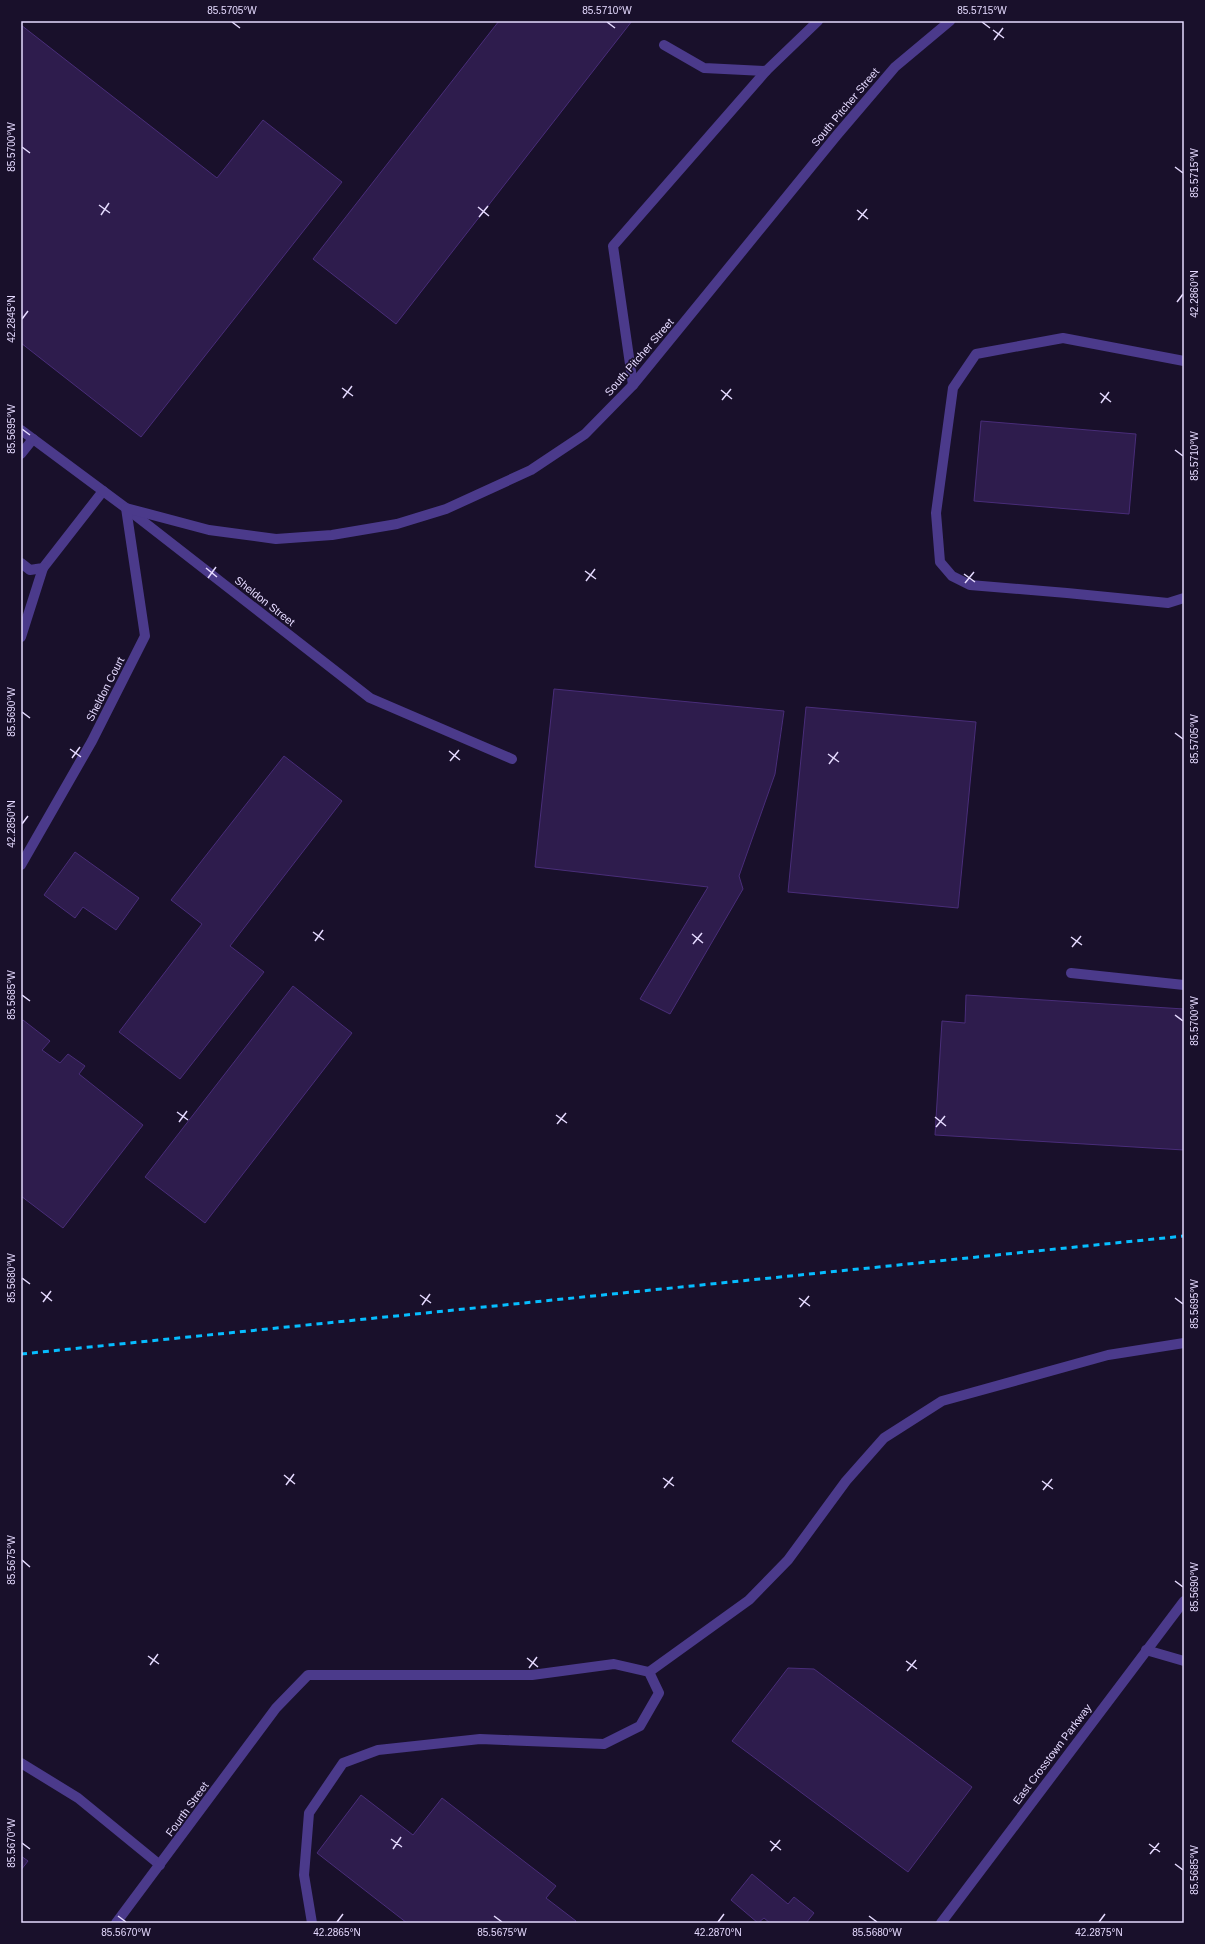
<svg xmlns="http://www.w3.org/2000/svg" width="1205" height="1944" font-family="Arial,sans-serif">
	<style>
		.building { fill: #2e1c4d; stroke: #492d79 }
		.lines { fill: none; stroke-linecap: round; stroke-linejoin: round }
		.lane { stroke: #4b3a8b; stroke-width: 10 }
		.street { stroke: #4b3a8b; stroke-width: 10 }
		.rail { stroke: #06bdff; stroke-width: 3; stroke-dasharray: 6 5; stroke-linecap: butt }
		.ticks { fill: none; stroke: #e5daff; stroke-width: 1.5 }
		.labels { text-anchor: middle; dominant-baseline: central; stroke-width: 3.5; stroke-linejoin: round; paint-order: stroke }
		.street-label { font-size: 11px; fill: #e5daff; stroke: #19102b }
		.neatline { fill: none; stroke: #e5daff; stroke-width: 1.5 }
		.ticks-label { font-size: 10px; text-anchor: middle; fill: #e5daff }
	</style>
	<rect width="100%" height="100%" fill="#19102b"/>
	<g class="building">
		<polygon points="499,21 632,21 396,324 313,259"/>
		<polygon points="21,25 217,178 263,120 342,182 141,437 21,343"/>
		<polygon points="981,421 1136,434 1129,514 974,501"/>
		<polygon points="554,689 784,711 775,774 739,876 743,889 670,1014 640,999 708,887 535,867"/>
		<polygon points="806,707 976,722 958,908 788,892"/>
		<polygon points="284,756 342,801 230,946 264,972 180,1079 119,1032 202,924 171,900"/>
		<polygon points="75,852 139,898 116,930 83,907 75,918 44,895"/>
		<polygon points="293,986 352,1033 205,1223 145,1177"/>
		<polygon points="966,995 1184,1009 1184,1150 935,1135 942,1021 965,1023"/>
		<polygon points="23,1020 50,1041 42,1050 60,1063 68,1054 85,1066 79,1074 143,1125 63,1228 21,1196 21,1022"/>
		<polygon points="788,1668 814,1669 972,1787 908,1872 732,1741"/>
		<polygon points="361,1795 413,1835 442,1798 556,1886 546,1898 576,1921 575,1923 407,1923 317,1853"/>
		<polygon points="21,1856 28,1861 21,1870"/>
		<polygon points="752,1874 788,1904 794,1897 814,1913 806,1923 770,1923 764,1918 758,1923 731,1900"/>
	</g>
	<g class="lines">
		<g class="lane">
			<polyline points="664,45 704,68 766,71"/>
			<polyline points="1184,361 1063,338 976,354 953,388 936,513 940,562 952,576 970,585 1067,593 1168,603 1184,598"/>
			<polyline points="633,385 613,246 766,71 818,21"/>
			<polyline points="21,454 33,439"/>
			<polyline points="21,563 30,570 43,568 103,491"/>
			<polyline points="21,637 43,568"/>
			<polyline points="1071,973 1184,985"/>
			<polyline points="21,1763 78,1798 160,1865"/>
		</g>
		<g class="street">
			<polyline points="21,430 126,508 370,698 512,759"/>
			<polyline points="21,865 92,741 145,636 126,508 209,530 276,539 332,535 397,524 446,509 531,470 585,434 633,385 837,135 895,67 950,21"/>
			<polyline points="1146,1650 1184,1661"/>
			<polyline points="649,1672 749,1600 788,1560 846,1481 884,1438 942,1401 1108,1355 1184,1343"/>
			<polyline points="116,1923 276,1708 308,1675 532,1675 614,1664 649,1672 659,1693 640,1726 604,1744 480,1739 378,1750 343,1763 309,1813 304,1875 312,1923"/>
			<polyline points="941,1923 1184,1601"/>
		</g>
		<polyline class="rail" points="21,1354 1184,1236"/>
	</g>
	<path class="ticks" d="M 232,22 L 240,28M 607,22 L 615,28M 982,22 L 990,28M 993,30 L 1004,38M 994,40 L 1003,28M 22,147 L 30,153M 1175,167 L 1183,173M 99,205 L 110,213M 478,207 L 489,216M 857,210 L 868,219M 101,215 L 109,203M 479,217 L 488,206M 858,220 L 867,209M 1177,302 L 1183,294M 22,319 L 28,311M 342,388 L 353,396M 721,390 L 732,399M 1100,393 L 1111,402M 343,398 L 352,386M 722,400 L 731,389M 1101,403 L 1109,392M 22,429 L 30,435M 1175,450 L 1183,456M 206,568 L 217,577M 585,571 L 596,579M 964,574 L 975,582M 208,578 L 216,567M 586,581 L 595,569M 965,583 L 974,572M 22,712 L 30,718M 1175,733 L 1183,739M 70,749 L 81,757M 449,751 L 460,760M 828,754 L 839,762M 72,758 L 80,747M 450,761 L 459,750M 829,764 L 838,752M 22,824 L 28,816M 313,932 L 324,940M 692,934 L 703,943M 1071,937 L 1082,945M 315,941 L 323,930M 693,944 L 702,933M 1072,947 L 1081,936M 22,995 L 30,1001M 1175,1015 L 1183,1021M 177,1112 L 188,1120M 556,1115 L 567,1123M 935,1117 L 946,1126M 179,1122 L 187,1111M 557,1124 L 566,1113M 936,1127 L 945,1116M 22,1278 L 30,1284M 41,1292 L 52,1301M 420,1295 L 431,1303M 799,1298 L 810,1306M 1175,1298 L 1183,1304M 43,1302 L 51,1291M 422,1305 L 430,1294M 800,1307 L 809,1296M 284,1475 L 295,1484M 663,1478 L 674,1486M 1042,1481 L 1053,1489M 286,1485 L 294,1474M 664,1488 L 673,1477M 1043,1490 L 1052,1479M 22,1560 L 30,1567M 1175,1581 L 1183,1587M 148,1656 L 159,1664M 527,1658 L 538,1667M 906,1661 L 917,1669M 150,1665 L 158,1654M 529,1668 L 537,1657M 907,1671 L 916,1660M 391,1839 L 402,1847M 770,1841 L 781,1850M 22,1843 L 30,1849M 1149,1844 L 1160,1852M 393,1849 L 401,1837M 771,1851 L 780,1840M 1150,1854 L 1159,1843M 1175,1864 L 1183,1870M 118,1916 L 126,1922M 494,1916 L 502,1922M 869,1916 L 877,1922M 337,1922 L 343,1914M 718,1922 L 724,1914M 1099,1922 L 1105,1914"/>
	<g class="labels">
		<g class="street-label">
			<text transform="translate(845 107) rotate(-50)">South Pitcher Street</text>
			<text transform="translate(639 357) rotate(-49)">South Pitcher Street</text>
			<text transform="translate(265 601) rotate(38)">Sheldon Street</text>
			<text transform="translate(105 689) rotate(-63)">Sheldon Court</text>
			<text transform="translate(1052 1754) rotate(-53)">East Crosstown Parkway</text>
			<text transform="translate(187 1809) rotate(-54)">Fourth Street</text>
		</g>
	</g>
	<rect width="1205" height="1944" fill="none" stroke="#19102b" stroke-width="44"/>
	<rect x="22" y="22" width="1161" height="1900" class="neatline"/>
	<g class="ticks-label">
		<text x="232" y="14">85.5705°W</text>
		<text x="607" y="14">85.5710°W</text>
		<text x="982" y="14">85.5715°W</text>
		<text transform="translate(11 147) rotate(-90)" y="4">85.5700°W</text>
		<text transform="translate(1194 173) rotate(-90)" y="4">85.5715°W</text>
		<text transform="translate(1194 294) rotate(-90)" y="4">42.2860°N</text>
		<text transform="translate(11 319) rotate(-90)" y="4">42.2845°N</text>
		<text transform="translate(11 429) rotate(-90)" y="4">85.5695°W</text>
		<text transform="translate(1194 456) rotate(-90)" y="4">85.5710°W</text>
		<text transform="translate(11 712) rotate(-90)" y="4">85.5690°W</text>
		<text transform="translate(1194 739) rotate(-90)" y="4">85.5705°W</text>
		<text transform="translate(11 824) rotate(-90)" y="4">42.2850°N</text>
		<text transform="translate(11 995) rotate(-90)" y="4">85.5685°W</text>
		<text transform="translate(1194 1021) rotate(-90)" y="4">85.5700°W</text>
		<text transform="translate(11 1278) rotate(-90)" y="4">85.5680°W</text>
		<text transform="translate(1194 1304) rotate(-90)" y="4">85.5695°W</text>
		<text transform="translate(11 1560) rotate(-90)" y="4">85.5675°W</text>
		<text transform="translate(1194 1587) rotate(-90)" y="4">85.5690°W</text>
		<text transform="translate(11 1843) rotate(-90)" y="4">85.5670°W</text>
		<text transform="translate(1194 1870) rotate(-90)" y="4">85.5685°W</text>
		<text x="126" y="1936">85.5670°W</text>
		<text x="337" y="1936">42.2865°N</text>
		<text x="502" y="1936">85.5675°W</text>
		<text x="718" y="1936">42.2870°N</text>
		<text x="877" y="1936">85.5680°W</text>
		<text x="1099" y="1936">42.2875°N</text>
	</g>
</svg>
